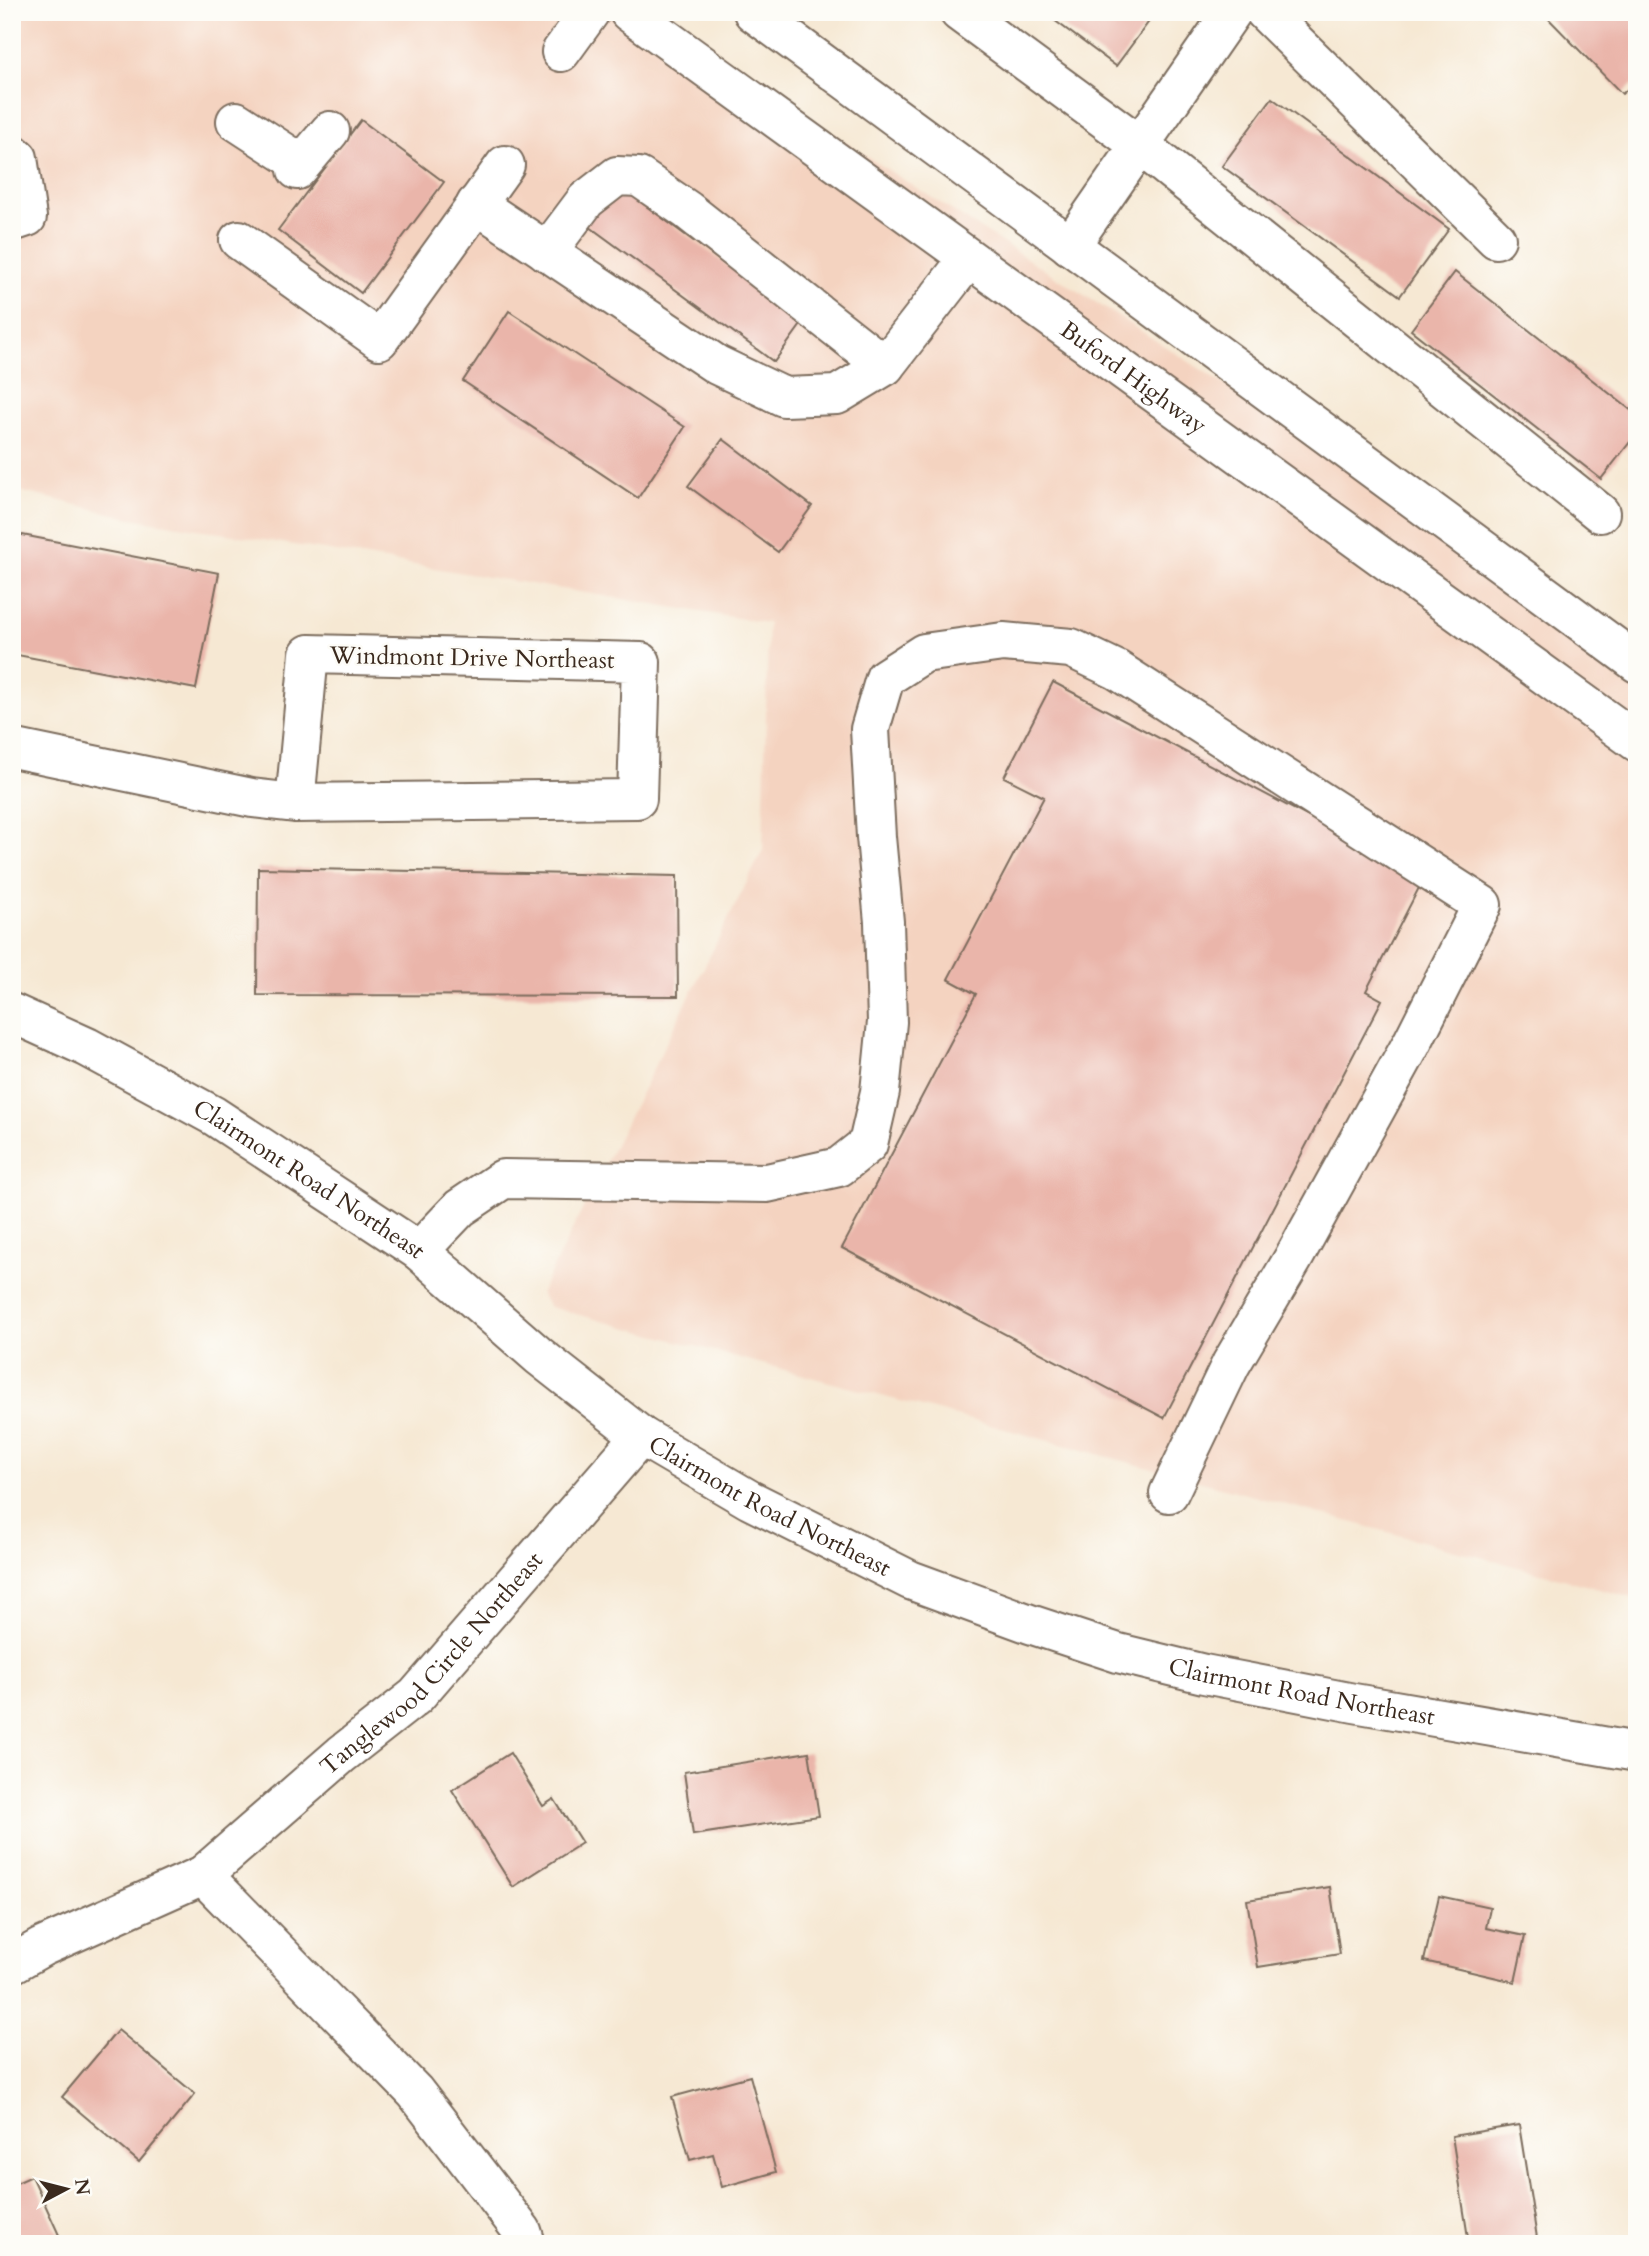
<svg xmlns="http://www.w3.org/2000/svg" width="1649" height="2256" font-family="Cardo,serif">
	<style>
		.built { fill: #f4d3c0 }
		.building { fill: #eab5aa }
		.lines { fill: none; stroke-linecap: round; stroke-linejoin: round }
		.minor-casing { stroke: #7c6c5d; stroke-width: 42 }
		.major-casing { stroke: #7c6c5d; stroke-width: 42 }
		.minor { stroke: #fff; stroke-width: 38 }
		.major { stroke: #fff; stroke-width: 38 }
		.labels { text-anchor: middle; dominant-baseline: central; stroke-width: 5; stroke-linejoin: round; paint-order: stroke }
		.street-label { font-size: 24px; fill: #3b2a1e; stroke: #fdfcf7 }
	</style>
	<rect width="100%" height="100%" fill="#fdfcf7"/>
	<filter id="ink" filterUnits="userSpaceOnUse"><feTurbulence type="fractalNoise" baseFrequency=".0143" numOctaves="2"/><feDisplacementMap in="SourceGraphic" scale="14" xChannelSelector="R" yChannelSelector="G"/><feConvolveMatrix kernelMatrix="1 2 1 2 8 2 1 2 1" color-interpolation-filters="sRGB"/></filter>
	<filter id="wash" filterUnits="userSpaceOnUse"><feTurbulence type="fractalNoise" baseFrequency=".00686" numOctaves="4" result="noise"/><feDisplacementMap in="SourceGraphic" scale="28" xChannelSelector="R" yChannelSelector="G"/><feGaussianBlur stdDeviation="1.57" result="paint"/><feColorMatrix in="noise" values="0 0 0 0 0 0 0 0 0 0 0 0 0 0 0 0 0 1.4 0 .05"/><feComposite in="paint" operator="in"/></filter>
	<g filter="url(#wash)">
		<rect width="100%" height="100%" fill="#f6e8d3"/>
		<polygon class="built" points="12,12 640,12 1637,647 1637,1599 550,1307 540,1294 763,850 768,623 130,518 12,489"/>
		<g id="blocks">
			<g class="building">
				<polygon points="1059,12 1156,12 1116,66 1054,20"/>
				<polygon points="1542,12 1628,12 1637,22 1637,81 1622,94"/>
				<polygon points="1272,98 1449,229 1400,296 1222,166"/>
				<polygon points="361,120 444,182 361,293 278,230"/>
				<polygon points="615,183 803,322 774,362 586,224"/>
				<polygon points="1455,272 1637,415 1637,433 1601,479 1411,330"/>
				<polygon points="509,311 685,427 638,498 463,381"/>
				<polygon points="723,439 812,506 778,552 688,486"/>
				<polygon points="12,533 219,573 196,689 12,654"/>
				<polygon points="1053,682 1424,878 1366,991 1382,1000 1164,1418 842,1248 976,994 948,979 1044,797 1004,777"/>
				<polygon points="258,868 677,876 678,996 257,995"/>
				<polygon points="809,1752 819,1816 693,1835 684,1772"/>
				<polygon points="510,1753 543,1806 554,1799 582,1843 513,1887 452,1790"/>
				<polygon points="1330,1887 1340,1954 1258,1967 1247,1900"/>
				<polygon points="1439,1896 1490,1907 1486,1928 1525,1936 1515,1982 1424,1961"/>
				<polygon points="118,2030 195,2094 139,2162 62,2097"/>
				<polygon points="750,2076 776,2172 722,2187 713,2154 690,2160 672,2097"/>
				<polygon points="1519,2125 1538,2244 1469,2244 1452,2136"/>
				<polygon points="32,2176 59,2235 39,2244 12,2244 12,2185"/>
			</g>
		</g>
	</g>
	<g filter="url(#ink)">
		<use href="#blocks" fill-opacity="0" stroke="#7c6c5d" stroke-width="2"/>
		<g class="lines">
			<defs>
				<g id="minor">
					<polyline points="959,12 1141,146 1600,513"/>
					<polyline points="1265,12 1496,239"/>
					<polyline points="561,52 590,12"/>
					<polyline points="236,121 302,164"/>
					<polyline points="12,153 18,158 27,217 12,222"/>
					<polyline points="297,170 330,131"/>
					<polyline points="476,204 717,365 784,397 837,395 885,366 968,259"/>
					<polyline points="239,240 379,340 505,165"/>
					<polyline points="1070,246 1232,12"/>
					<polyline points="547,252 586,200 617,176 639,177 687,210 885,366"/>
					<polyline points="12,748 252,798 295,803 637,799 641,662 309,654 295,803"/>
					<polyline points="419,1251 460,1208 503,1179 767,1183 839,1167 868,1144 880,1092 887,1022 884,922 876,837 870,729 885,678 924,653 1003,642 1071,648 1117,670 1482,905 1412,1043 1293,1259 1231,1364 1169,1493"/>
					<path id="s1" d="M 203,1875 L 342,1754 L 416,1696 L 641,1436"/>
					<polyline points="12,1964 42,1947 203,1875 415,2092 522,2231 526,2244"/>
				</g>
				<g id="major">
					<path id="s2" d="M 629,12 L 1637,742"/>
					<polyline points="753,12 1637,663"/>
					<path id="s3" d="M 12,1013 L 87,1047 L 214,1116 L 419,1251 L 539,1356 L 641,1436 L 750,1500 L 910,1580 L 1030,1624 L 1118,1653 L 1204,1674 L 1354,1703 L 1637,1752"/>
				</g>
			</defs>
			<use href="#minor" class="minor-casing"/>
			<use href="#major" class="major-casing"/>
			<use href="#minor" class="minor"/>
			<use href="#major" class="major"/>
		</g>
	</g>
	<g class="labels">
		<g class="street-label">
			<text stroke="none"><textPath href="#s2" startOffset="623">Buford Highway</textPath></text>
			<text transform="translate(472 658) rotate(1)">Windmont Drive Northeast</text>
			<text stroke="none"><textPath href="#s3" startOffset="341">Clairmont Road Northeast</textPath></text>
			<text stroke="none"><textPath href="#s3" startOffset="908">Clairmont Road Northeast</textPath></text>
			<text stroke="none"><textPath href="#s1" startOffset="312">Tanglewood Circle Northeast</textPath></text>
			<text stroke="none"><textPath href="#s3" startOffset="1475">Clairmont Road Northeast</textPath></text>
		</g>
	</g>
	<rect width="1649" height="2256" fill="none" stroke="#fdfcf7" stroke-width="42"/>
	<g transform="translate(66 2189) rotate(83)" stroke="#fdfcf7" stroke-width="5" paint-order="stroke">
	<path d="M0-5L12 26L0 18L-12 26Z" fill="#3b2a1e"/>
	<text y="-10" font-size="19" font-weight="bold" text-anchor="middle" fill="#3b2a1e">N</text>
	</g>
</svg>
